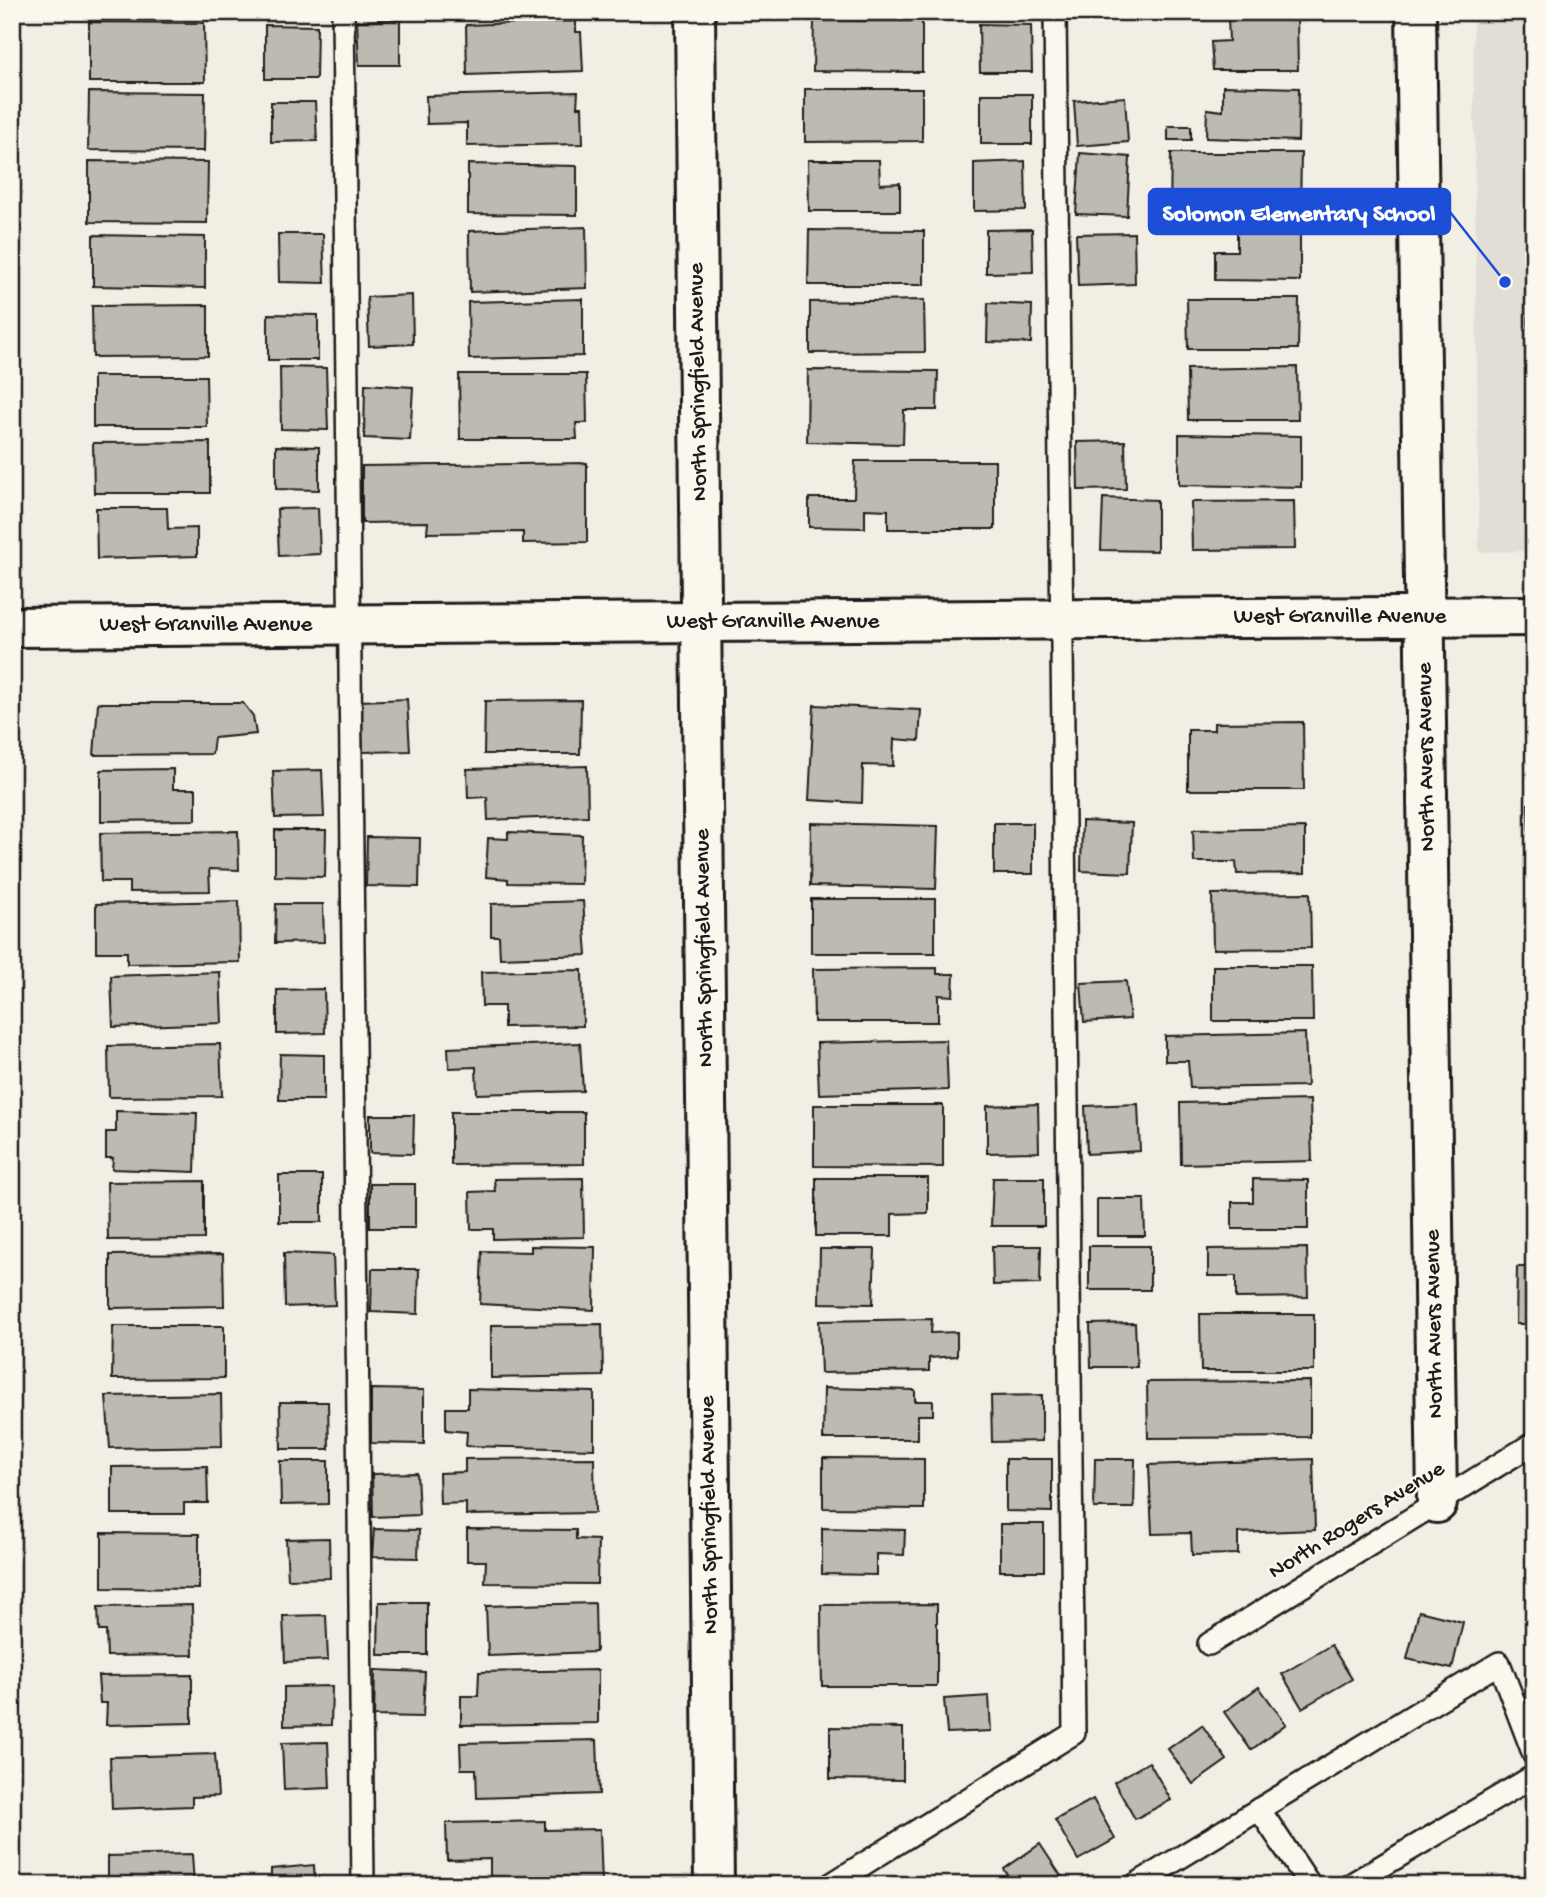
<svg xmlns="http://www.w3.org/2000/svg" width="1546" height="1897" font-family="'Gochi Hand',sans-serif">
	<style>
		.built { fill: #e2ded5 }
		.building { fill: #bdbab1; stroke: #1c1c1c; stroke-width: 2 }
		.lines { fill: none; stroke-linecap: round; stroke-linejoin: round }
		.service-casing { stroke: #1c1c1c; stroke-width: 26 }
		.minor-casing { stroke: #1c1c1c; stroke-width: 44 }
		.service { stroke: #fbf7ec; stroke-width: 21 }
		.minor { stroke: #fbf7ec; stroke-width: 38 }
		.labels { text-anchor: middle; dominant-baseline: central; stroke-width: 5; stroke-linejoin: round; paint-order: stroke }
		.street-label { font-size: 23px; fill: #1c1c1c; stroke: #fbf7ec }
		.leader { fill: none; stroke: #1d4ed8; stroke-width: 2.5 }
		.callout-dot { fill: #1d4ed8; stroke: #fbf7ec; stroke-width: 2.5 }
		.callout { fill: #1d4ed8; stroke: #1d4ed8; stroke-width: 2.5 }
		.callout-label { font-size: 24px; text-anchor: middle; font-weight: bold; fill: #fff }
	</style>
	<rect width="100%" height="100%" fill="#f2eee4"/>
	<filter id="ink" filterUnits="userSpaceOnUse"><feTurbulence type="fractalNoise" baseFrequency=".0143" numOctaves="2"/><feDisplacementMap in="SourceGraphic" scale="14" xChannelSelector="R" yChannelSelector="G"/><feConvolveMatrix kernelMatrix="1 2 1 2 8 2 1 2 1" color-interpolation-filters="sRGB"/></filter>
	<g filter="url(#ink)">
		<polygon class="built" points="1473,12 1534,12 1534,551 1479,552"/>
		<g class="building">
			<polygon points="1527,12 1534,12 1534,444 1529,444"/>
			<polygon points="1297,17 1298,70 1213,70 1211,42 1229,41 1228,18"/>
			<polygon points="400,19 400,65 359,65 357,21"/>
			<polygon points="814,20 922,21 922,72 813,71"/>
			<polygon points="576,21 576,32 581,32 583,71 467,75 466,25"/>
			<polygon points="89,22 204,23 205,82 89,82"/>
			<polygon points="979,24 1031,25 1032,72 980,72"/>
			<polygon points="265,25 317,26 316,79 265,79"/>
			<polygon points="1223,86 1299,88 1298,141 1206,138 1207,109 1223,111"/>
			<polygon points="805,89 922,89 922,141 805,142"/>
			<polygon points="89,92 205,93 204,151 88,150"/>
			<polygon points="578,92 577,107 582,107 583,144 467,146 467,123 427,124 426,96"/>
			<rect x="981" y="94" width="51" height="50"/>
			<polygon points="1125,97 1128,142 1077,146 1074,101"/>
			<polygon points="271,102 315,102 317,141 271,142"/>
			<rect x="1168" y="126" width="23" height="14"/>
			<polygon points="1080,153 1130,157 1127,216 1076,214"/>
			<polygon points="1171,153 1301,153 1300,213 1170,213"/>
			<polygon points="808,160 879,160 880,184 900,183 900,211 809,211"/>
			<polygon points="89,161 208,162 207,223 89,222"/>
			<polygon points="1025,161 1026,210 974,211 974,163"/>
			<polygon points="468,164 577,166 577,215 468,214"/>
			<polygon points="1237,225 1300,226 1300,281 1215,280 1215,251 1237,251"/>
			<polygon points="586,227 587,288 470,292 469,231"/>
			<polygon points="1032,229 1033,272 986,273 986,230"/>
			<polygon points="809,230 924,231 924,285 808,285"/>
			<polygon points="1134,233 1135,284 1078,286 1076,234"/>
			<polygon points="278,234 323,234 325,283 279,282"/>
			<polygon points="93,235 205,237 205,288 93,286"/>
			<polygon points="412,295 413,344 369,346 367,297"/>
			<polygon points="583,299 583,356 469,359 468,302"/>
			<polygon points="1187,299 1299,299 1298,349 1188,349"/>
			<polygon points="924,300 925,352 810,353 810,302"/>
			<polygon points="988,303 1032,305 1031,343 987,342"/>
			<polygon points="208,305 208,356 93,357 92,306"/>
			<polygon points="268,314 318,315 318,360 268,360"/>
			<polygon points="280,367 326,368 328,430 281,429"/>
			<polygon points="1297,367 1298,420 1188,420 1187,369"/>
			<polygon points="808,370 938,371 937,410 904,410 903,444 807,442"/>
			<polygon points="459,374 586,374 587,423 576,423 577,439 460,439"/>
			<polygon points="93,376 206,376 207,427 93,427"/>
			<polygon points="365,384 413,387 410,440 364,438"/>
			<polygon points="1179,434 1301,436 1301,487 1179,485"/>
			<polygon points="1125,441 1126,489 1078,490 1077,442"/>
			<polygon points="210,442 210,493 94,493 93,443"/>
			<polygon points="276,446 319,447 319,490 276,489"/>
			<polygon points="855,461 995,461 995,529 888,529 888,510 865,509 865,528 809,527 809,498 854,498"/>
			<polygon points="587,463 587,542 523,543 523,532 427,533 428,522 362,523 362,466"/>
			<polygon points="1103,498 1157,500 1157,551 1101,550"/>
			<polygon points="1294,501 1295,549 1192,550 1191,502"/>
			<polygon points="96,508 167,508 168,529 197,528 197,556 97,559"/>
			<polygon points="318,508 320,554 279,556 277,509"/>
			<polygon points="407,699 410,751 363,752 360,701"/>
			<polygon points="581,700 580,754 484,754 485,701"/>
			<polygon points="98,703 243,703 253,716 256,734 214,738 212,754 94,755"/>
			<polygon points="814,705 921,710 919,741 894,739 893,766 863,765 862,803 809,800"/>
			<polygon points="1531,713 1534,713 1534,780 1532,780"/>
			<polygon points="1303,722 1304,790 1188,790 1188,730 1214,730 1214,723"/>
			<polygon points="587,766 588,816 488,820 487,797 468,798 467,769"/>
			<polygon points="173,769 173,789 196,789 196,820 101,821 101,770"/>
			<polygon points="322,770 324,817 275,818 273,771"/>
			<polygon points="1528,804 1534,804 1534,863 1530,864"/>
			<polygon points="1082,821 1132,823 1130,873 1081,871"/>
			<polygon points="811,823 938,826 936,889 810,886"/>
			<rect x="994" y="823" width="39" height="51"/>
			<polygon points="1305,828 1305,873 1237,874 1236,862 1194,862 1193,830"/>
			<polygon points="275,830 326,830 325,877 275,876"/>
			<polygon points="238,831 239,870 209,869 210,891 129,892 129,882 101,882 100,833"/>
			<polygon points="508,832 582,835 581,884 508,883 508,879 486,877 488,838 508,839"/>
			<polygon points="367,837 420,838 419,887 366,886"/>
			<polygon points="1533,891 1534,891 1534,943 1532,943"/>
			<polygon points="1310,893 1311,948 1213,949 1212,894"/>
			<rect x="811" y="899" width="124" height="54"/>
			<polygon points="239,901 240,962 127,964 127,952 96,952 96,904"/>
			<polygon points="583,901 587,955 500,958 499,936 491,936 491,904"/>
			<polygon points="276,904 323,904 324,942 275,943"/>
			<polygon points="1531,965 1534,965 1534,1013 1532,1013"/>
			<polygon points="1213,966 1312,966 1313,1021 1213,1021"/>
			<polygon points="937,968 937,974 954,974 953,996 938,995 938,1022 814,1022 813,969"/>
			<polygon points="582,970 583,1026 504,1027 504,1006 482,1006 481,972"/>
			<polygon points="220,972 222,1023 113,1027 111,976"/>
			<polygon points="1126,981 1130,1019 1084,1022 1081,983"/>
			<polygon points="324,989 325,1033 277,1034 277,990"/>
			<polygon points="1530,1031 1534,1031 1534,1089 1532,1089"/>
			<polygon points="1305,1033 1307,1086 1190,1088 1188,1061 1165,1061 1165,1036"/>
			<polygon points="946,1040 948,1090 819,1094 817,1043"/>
			<polygon points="580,1043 583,1091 477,1094 476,1067 449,1068 448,1048"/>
			<polygon points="220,1044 222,1096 109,1097 108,1046"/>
			<polygon points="280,1054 324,1055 324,1100 279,1100"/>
			<polygon points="1310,1100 1312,1161 1181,1164 1180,1103"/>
			<polygon points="1038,1104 1039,1152 987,1153 987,1106"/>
			<polygon points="1138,1104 1140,1151 1087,1154 1085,1106"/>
			<polygon points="814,1105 943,1105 943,1167 814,1166"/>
			<polygon points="116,1111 197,1113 195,1172 112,1169 113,1158 106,1158 106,1132 116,1132"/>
			<polygon points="451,1112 584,1112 584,1164 451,1165"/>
			<polygon points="370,1115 414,1115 413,1154 370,1153"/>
			<rect x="279" y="1175" width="43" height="47"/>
			<polygon points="583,1178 584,1237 493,1239 493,1229 471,1229 470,1192 495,1191 494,1179"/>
			<polygon points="816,1178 928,1178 928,1213 892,1214 892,1236 816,1236"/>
			<polygon points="993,1178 1044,1178 1044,1226 991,1226"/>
			<polygon points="1253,1179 1308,1180 1308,1229 1232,1229 1232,1202 1253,1202"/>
			<polygon points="204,1181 204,1239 108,1240 107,1182"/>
			<rect x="370" y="1184" width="45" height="44"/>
			<polygon points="1097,1199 1144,1199 1145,1236 1097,1236"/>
			<polygon points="531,1246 595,1247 594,1310 480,1304 482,1251 531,1252"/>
			<polygon points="992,1246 1041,1246 1040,1284 993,1285"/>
			<rect x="1089" y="1246" width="61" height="44"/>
			<polygon points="1307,1248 1308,1297 1236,1298 1236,1276 1208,1276 1208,1249"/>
			<polygon points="820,1249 875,1249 873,1304 819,1303"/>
			<polygon points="284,1253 333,1255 335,1305 285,1307"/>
			<polygon points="223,1254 224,1306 110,1308 110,1255"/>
			<polygon points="1517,1267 1534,1267 1534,1324 1516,1324"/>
			<polygon points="372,1269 419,1269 418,1314 371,1312"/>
			<polygon points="1200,1314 1314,1314 1314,1371 1201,1371"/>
			<polygon points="932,1319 931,1333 957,1332 957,1356 929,1358 929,1371 821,1373 819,1321"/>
			<polygon points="1135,1323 1137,1367 1091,1367 1090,1324"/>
			<polygon points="602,1324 603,1376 491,1378 491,1325"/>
			<polygon points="113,1326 224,1326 224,1378 112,1379"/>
			<polygon points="1310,1381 1310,1437 1148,1438 1147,1382"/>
			<polygon points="824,1388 915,1390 915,1401 933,1401 933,1415 918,1415 918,1439 823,1439"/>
			<polygon points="371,1389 424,1390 424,1444 371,1443"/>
			<polygon points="468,1389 594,1392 594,1449 466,1446 467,1432 446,1430 446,1408 468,1408"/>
			<polygon points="221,1394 222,1446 110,1448 106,1396"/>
			<polygon points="1042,1395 1042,1441 992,1442 991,1396"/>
			<polygon points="280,1402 328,1402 329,1449 281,1449"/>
			<polygon points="594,1458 595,1513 466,1515 466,1503 440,1504 439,1473 465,1472 465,1459"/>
			<polygon points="823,1458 924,1459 924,1509 823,1508"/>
			<polygon points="1006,1459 1052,1459 1052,1512 1006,1511"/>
			<polygon points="1095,1459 1135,1459 1134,1508 1094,1508"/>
			<polygon points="1313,1459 1315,1530 1238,1533 1238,1554 1192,1555 1191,1533 1152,1534 1149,1465"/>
			<polygon points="280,1461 328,1461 328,1504 281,1505"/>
			<polygon points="207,1466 208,1503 184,1503 184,1514 112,1514 112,1467"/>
			<polygon points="417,1473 419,1515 373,1517 372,1474"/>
			<rect x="1000" y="1524" width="44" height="47"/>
			<polygon points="822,1528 905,1530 904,1555 876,1554 876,1575 822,1574"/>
			<polygon points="374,1529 419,1530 418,1558 372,1557"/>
			<polygon points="467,1529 576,1530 576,1539 598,1540 597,1584 485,1583 486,1561 467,1561"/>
			<polygon points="102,1533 199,1534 199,1589 102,1588"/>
			<polygon points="329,1538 330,1578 288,1579 286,1539"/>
			<polygon points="379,1602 427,1602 427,1655 378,1655"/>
			<polygon points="595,1603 596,1652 488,1656 486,1606"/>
			<polygon points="937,1604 937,1686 822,1686 821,1605"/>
			<polygon points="192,1605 193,1655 107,1656 106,1631 99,1631 98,1607"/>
			<polygon points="1419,1611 1463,1622 1452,1669 1407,1659"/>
			<polygon points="326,1615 328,1660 285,1662 283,1616"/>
			<polygon points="1331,1645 1352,1679 1302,1708 1282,1674"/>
			<polygon points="375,1670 425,1672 423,1717 374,1716"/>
			<polygon points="598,1670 598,1723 461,1725 461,1696 478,1696 479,1672"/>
			<polygon points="192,1675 192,1723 106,1725 107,1703 100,1703 98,1676"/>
			<polygon points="332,1686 331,1725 284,1726 284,1687"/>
			<polygon points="1259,1687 1286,1724 1251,1750 1224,1712"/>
			<polygon points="989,1696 991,1731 947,1733 944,1699"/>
			<polygon points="1202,1725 1227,1760 1193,1784 1168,1749"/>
			<polygon points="830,1727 903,1728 903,1780 830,1779"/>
			<polygon points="597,1740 599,1794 477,1798 476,1769 461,1769 460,1743"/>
			<polygon points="328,1742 330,1788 284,1790 282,1743"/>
			<polygon points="215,1754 218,1796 192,1797 192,1806 112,1809 110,1757"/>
			<polygon points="1149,1762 1171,1800 1135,1819 1114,1782"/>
			<polygon points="1093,1799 1115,1839 1078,1860 1055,1820"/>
			<polygon points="545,1821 545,1830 600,1829 602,1885 490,1885 490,1859 447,1860 446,1823"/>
			<polygon points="1040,1844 1065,1882 1014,1885 1004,1869"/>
			<polygon points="192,1854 194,1885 108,1885 108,1856"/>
			<polygon points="314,1865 315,1885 271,1885 271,1869"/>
		</g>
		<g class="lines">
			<defs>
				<g id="service">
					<polyline points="343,12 363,1885"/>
					<polyline points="1209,1644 1534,1443"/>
					<polyline points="1259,1809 1310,1885"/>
					<polyline points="830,1885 1074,1733 1055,12"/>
					<polyline points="1135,1885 1499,1663 1534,1755"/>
					<polyline points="1350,1885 1534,1776"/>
				</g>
				<g id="minor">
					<polyline points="695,12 714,1885"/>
					<polyline points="1416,12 1437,1503"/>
					<polyline points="12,627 1534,616"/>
				</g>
			</defs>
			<use href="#service" class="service-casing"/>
			<use href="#minor" class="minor-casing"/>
			<use href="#service" class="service"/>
			<use href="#minor" class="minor"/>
		</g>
	</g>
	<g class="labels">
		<g class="street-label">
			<text transform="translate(699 382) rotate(-91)">North Springfield Avenue</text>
			<text x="1340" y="617">West Granville Avenue</text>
			<text x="773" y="622">West Granville Avenue</text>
			<text x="206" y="625">West Granville Avenue</text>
			<text transform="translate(1427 757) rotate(-91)">North Avers Avenue</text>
			<text transform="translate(705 948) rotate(-91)">North Springfield Avenue</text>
			<text transform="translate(1435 1324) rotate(-91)">North Avers Avenue</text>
			<text transform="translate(710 1515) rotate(-91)">North Springfield Avenue</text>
			<text transform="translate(1357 1521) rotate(-32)">North Rogers Avenue</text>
		</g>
	</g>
	<path class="leader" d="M1505 282L1450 212"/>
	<circle class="callout-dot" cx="1505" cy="282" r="7"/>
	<rect class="callout" x="1149" y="189" width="301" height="45" rx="7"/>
	<g class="callout-label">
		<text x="1299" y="220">Solomon Elementary School</text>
	</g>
	<rect width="1546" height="1897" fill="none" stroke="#fbf7ec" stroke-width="42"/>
	<rect x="21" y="21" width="1504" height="1855" fill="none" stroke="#1c1c1c" stroke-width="2.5" filter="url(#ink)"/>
</svg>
